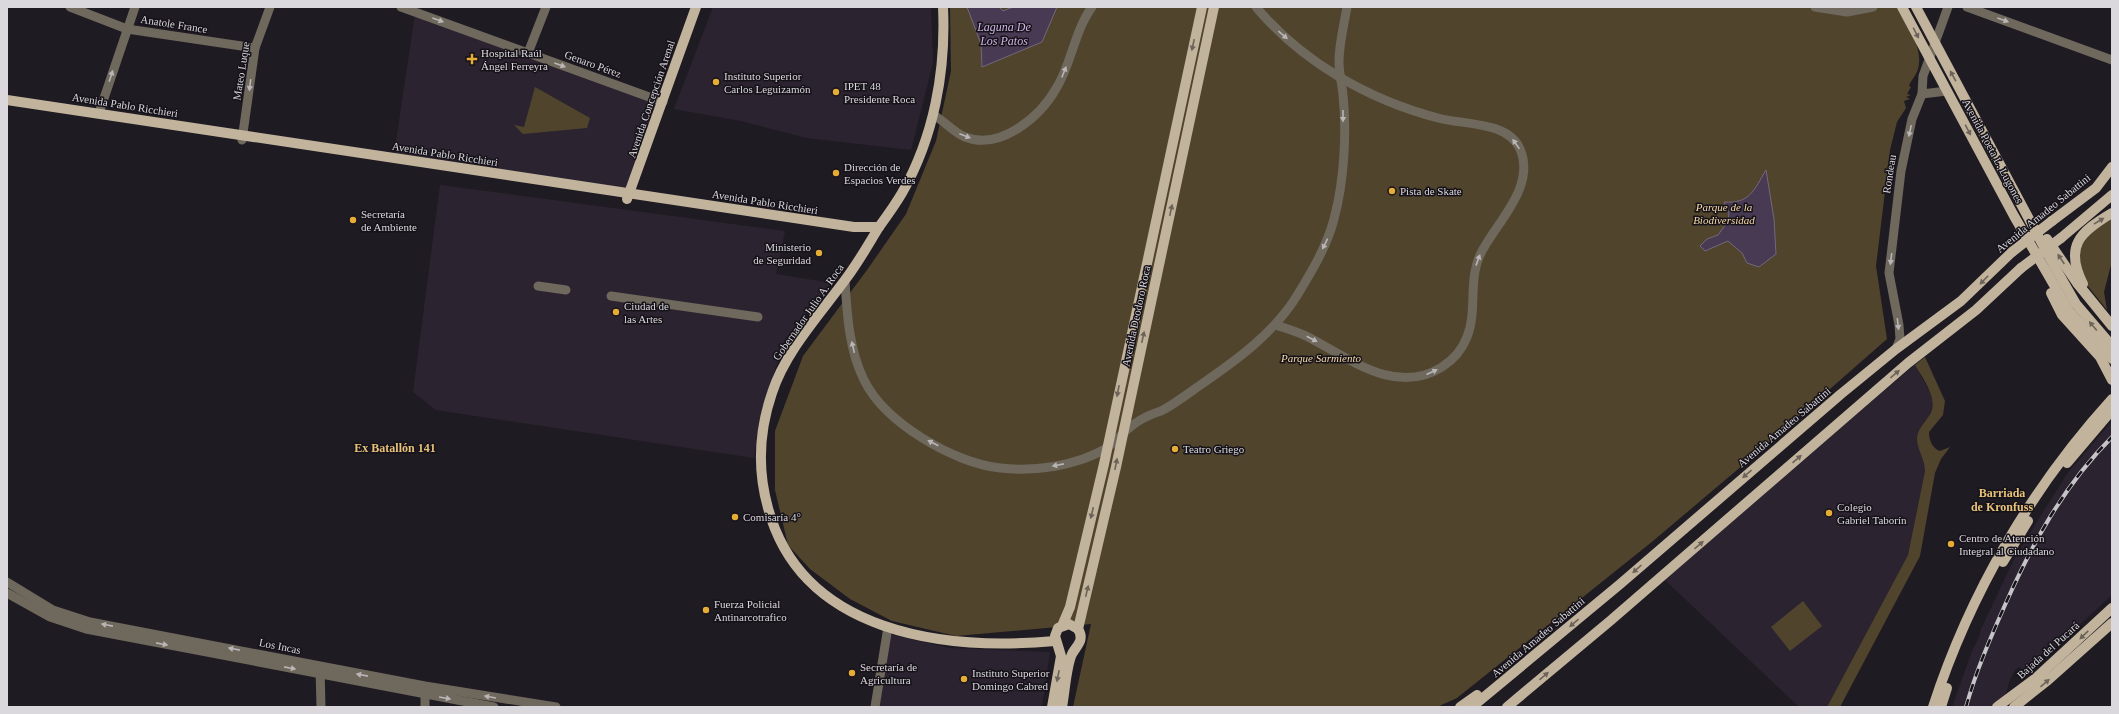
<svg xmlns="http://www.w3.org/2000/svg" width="2119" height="714" font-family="'Times New Roman',serif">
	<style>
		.built { fill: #2b2430 }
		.green { fill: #50442d }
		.water { fill: #473a52; stroke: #73697c }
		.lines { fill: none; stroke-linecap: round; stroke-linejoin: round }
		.minor { stroke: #6f685d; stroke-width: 9 }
		.major { stroke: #c2b49c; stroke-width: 10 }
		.rail-casing { stroke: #c6c4c9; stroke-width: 4 }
		.rail { stroke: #161219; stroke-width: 2.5; stroke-dasharray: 8; stroke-linecap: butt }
		.major-bridge { stroke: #c2b49c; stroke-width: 10 }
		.oneway { fill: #bab6b7 }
		.oneway2 { fill: #6c635a }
		.poi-dot { fill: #e5ad35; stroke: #161219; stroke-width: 1.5 }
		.labels { text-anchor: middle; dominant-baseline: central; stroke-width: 3; stroke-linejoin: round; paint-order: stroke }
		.street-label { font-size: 11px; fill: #dad8dd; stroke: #161219 }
		.poi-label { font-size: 11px; fill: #dad8dd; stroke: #161219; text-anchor: start }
		.park-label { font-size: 11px; font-style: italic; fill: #f7dba8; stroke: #161219 }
		.water-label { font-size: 12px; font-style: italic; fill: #d0b5e6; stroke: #161219 }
		.neighbourhood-label { font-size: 12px; font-weight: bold; fill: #e8c27a; stroke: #161219 }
	</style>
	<rect width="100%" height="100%" fill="#1f1b23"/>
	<g class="built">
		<polygon points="713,7 931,7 933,63 911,150 807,138 741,121 674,109"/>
		<polygon points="415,14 659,104 626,191 394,155"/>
		<polygon points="440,185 785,231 776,274 831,283 784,341 760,417 754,458 436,410 413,392"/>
		<polygon points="1915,365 1931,394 1933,403 1930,415 1921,426 1918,444 1925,465 1925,471 1908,555 1827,707 1799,707 1665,580 1797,464"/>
		<polygon points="2112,421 2112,595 2053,649 2050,647 2024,671 2019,667 2015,670 2010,679 2002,707 1952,707 1972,651 1979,637 1981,629 2015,557 2067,474"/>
		<polygon points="888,634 950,648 1050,652 1042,707 878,707"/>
	</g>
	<g class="green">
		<path d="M 950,7 L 1897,7 C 1907,26 1924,48 1918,69 C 1916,76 1911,80 1909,86 L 1911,87 L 1907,94 L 1911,95 L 1906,97 L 1910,99 L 1904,101 L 1906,108 L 1897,122 L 1890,150 L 1876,266 L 1887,339 L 1750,459 L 1653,541 L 1457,698 L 1437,707 L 1073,707 L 1091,624 L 956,636 L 892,621 L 850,599 L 810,569 L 788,545 L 775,490 L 775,431 L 803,356 L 867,270 L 906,214 L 936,141 L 951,71 Z"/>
		<polygon points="535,87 590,118 587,128 523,134 514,125 524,127"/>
		<polygon points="2112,213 2112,261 2104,292 2107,310 2083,280 2078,247 2082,234"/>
		<path d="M 1925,357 L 1945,401 L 1943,415 L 1929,432 C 1929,440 1932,448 1940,451 L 1950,447 L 1941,459 L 1935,473 L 1920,556 L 1840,707 L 1827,707 L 1908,555 L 1925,471 C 1925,459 1917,450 1917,438 C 1918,429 1924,423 1929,416 C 1940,400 1923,379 1915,365 Z"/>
		<polygon points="1803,601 1822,626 1790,651 1771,627"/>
	</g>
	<g class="water">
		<polygon points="967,7 999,7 1003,11 1013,7 1057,7 1042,42 982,67 981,44"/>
		<path d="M 1766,170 L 1774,219 L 1776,254 L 1759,267 L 1747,263 L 1742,253 L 1728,241 L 1705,251 L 1700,246 L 1707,239 L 1718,235 L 1728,221 L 1729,212 L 1724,202 C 1750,204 1754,190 1766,170 Z"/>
	</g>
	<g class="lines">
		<g class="minor">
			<polyline points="70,7 127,29 255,48"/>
			<polyline points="401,7 663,102"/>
			<path d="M 1256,7 C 1302,62 1369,100 1438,118 C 1463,125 1508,121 1520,149 C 1536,186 1498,221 1482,251 C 1467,278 1478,310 1467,337 C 1462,350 1453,360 1442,367 C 1396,396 1350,359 1310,338 C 1299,332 1287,329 1276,325"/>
			<polyline points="1815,7 1847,12 1873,7"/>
			<polyline points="1967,7 2112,60"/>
			<polyline points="528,53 546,7"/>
			<polyline points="1922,94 1947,91"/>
			<polyline points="99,113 135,7"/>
			<path d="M 933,115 C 945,121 953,132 965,137 C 1001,151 1041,116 1057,87 C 1072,62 1074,32 1092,7"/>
			<polyline points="242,140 255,48 270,7"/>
			<path d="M 845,281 C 847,314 849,350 864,380 C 885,423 954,463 1000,468 C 1027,471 1057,468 1083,459 C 1091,456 1101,452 1108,447 C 1121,437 1129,425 1144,418 C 1149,415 1155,413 1161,411 C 1173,405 1185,396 1196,388 C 1234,362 1274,334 1298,294 C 1312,271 1327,246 1334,219 C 1344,182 1347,133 1343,95 C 1342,84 1339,73 1339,62 C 1339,44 1344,25 1347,7"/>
			<polyline points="538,286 566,290"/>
			<polyline points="611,296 758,317"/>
			<polyline points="1896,349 1900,339 1899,325 1889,273 1901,171 1912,119 1922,94 1923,76 1948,7"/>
			<polyline points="7,582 53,610 90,622 425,686 556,707"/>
			<polyline points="7,593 50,617 86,629 494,707"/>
			<polyline points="320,668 321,707"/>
			<polyline points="425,707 425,690"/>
			<polyline points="875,707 888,627"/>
		</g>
		<g class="major">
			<path d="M 943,7 C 946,71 934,137 902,193 C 895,205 887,216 879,227 C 868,245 858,263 845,280 C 820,314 785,352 772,393 C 759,431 757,469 768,508 C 802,634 945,651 1055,641"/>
			<polyline points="1902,7 2014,216 2069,311 2112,359"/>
			<polyline points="1916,7 2053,264 2076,304 2112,346"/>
			<polyline points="7,100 854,227 879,227"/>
			<polyline points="627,199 696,7"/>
			<polyline points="2052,221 2096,188 2112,167"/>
			<polyline points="2061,238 2112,195"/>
			<polyline points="2047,239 2077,283 2112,326"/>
			<path d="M 2083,284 C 2064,246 2080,232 2112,213"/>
			<polyline points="2051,293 2062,315 2100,357 2112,380"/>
			<polyline points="2067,463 2112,410"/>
			<polyline points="2003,562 2028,521"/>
			<polyline points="1062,626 1070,607 1104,464 1202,7"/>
			<polyline points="1078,629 1116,467 1214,7"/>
			<path d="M 1052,707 L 1061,656 L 1055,636 L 1058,628 L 1069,624 L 1078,629 C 1085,640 1077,645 1072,654 C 1066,667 1065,692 1062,707"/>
			<polyline points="1460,707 1477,695"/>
			<polyline points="1472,707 1619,585 1841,394 1896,349 1961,301 2012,252"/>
			<polyline points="1507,707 1610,621 1908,363 1976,310 2021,268"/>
			<path d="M 1933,707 C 1970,593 2032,487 2112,399"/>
			<polyline points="1941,707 1947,688"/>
			<polyline points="1997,707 2036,678 2112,608"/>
			<polyline points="2014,707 2048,680 2112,623"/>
		</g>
		<defs>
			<path id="rail" d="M 1966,707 C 1976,671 1990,639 2005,605 C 2032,544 2064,485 2112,437"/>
		</defs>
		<use href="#rail" class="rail-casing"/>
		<use href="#rail" class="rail"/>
		<g class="major-bridge">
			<polyline points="2012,252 2052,221"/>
			<polyline points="2021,268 2061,238"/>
		</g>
	</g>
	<defs><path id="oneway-solid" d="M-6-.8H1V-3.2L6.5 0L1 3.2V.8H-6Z"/></defs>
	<g class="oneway">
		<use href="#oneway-solid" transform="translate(438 20) rotate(20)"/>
		<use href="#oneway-solid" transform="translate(2003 20) rotate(20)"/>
		<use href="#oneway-solid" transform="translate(1283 35) rotate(40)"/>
		<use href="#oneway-solid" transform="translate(560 65) rotate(20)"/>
		<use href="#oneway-solid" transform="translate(1064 72) rotate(-68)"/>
		<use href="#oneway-solid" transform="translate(111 76) rotate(-72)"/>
		<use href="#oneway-solid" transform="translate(250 85) rotate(97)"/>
		<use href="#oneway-solid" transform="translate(1343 116) rotate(90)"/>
		<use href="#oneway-solid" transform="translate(1910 131) rotate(102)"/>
		<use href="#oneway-solid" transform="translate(965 136) rotate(21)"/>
		<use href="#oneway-solid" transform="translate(1516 144) rotate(-125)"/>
		<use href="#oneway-solid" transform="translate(1325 244) rotate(116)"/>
		<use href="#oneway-solid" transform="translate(1891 259) rotate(97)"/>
		<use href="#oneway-solid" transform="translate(1478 260) rotate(-70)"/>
		<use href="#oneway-solid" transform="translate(1898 324) rotate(83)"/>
		<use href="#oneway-solid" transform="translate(1312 339) rotate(28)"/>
		<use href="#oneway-solid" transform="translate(853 347) rotate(-103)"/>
		<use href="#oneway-solid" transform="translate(1432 372) rotate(-24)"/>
		<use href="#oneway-solid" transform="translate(933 443) rotate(-153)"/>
		<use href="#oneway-solid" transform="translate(1058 465) rotate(169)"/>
		<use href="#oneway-solid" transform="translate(107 625) rotate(-169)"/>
		<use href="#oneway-solid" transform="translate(162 644) rotate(11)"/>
		<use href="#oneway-solid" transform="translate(234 649) rotate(-169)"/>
		<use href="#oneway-solid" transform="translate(290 668) rotate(11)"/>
		<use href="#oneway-solid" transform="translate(362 675) rotate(-169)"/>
		<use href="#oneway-solid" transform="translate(490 697) rotate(-170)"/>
		<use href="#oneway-solid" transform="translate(445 698) rotate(10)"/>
	</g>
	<g class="oneway2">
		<use href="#oneway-solid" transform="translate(1916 33) rotate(62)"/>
		<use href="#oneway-solid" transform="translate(1193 45) rotate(102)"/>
		<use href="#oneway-solid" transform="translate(1953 76) rotate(-119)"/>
		<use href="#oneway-solid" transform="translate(1968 130) rotate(62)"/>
		<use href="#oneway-solid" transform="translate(1171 210) rotate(-78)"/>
		<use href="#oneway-solid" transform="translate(2099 221) rotate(-31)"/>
		<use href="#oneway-solid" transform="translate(2061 259) rotate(-124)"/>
		<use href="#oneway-solid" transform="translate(1984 280) rotate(134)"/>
		<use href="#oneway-solid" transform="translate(2093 326) rotate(-130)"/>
		<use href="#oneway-solid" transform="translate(1143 337) rotate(-78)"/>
		<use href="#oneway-solid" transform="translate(1895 374) rotate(-40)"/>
		<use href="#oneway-solid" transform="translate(1118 391) rotate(101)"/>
		<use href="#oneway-solid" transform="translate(1797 459) rotate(-41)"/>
		<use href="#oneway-solid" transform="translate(1116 464) rotate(-79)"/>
		<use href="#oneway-solid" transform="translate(1747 474) rotate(140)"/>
		<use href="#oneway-solid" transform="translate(1092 513) rotate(103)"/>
		<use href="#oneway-solid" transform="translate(1699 545) rotate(-41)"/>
		<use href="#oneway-solid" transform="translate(1637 569) rotate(138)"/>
		<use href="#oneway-solid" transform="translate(1087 591) rotate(-77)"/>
		<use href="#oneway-solid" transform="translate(1574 623) rotate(140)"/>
		<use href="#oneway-solid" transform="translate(2084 635) rotate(136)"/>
		<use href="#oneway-solid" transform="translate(1058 676) rotate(101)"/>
		<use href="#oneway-solid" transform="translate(1544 676) rotate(-40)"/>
		<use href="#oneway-solid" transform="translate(2045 683) rotate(-41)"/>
	</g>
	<g class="poi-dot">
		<path d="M470 53h4v4h4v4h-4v4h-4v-4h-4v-4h4z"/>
		<circle cx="716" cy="82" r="4"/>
		<circle cx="836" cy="92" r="4"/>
		<circle cx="836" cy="173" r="4"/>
		<circle cx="1392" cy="191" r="4"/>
		<circle cx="353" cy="220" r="4"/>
		<circle cx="819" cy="253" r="4"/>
		<circle cx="616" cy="312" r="4"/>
		<circle cx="1175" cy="449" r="4"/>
		<circle cx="1829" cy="513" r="4"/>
		<circle cx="735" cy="517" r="4"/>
		<circle cx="1951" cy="544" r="4"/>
		<circle cx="706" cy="610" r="4"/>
		<circle cx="852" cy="673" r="4"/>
		<circle cx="964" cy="679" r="4"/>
	</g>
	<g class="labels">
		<g class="street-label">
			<text transform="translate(174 24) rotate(9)">Anatole France</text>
			<text transform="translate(593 64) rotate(20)">Genaro Pérez</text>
			<text transform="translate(241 71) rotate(-81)">Mateo Luque</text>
			<text transform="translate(651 99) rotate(-71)">Avenida Concepción Arenal</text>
			<text transform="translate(125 105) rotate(9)">Avenida Pablo Ricchieri</text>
			<text transform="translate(1993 151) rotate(62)">Avenida Poeta L. Lugones</text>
			<text transform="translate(445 154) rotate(9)">Avenida Pablo Ricchieri</text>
			<text transform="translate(1889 174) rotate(-81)">Rondeau</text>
			<text transform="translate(765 202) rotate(9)">Avenida Pablo Ricchieri</text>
			<text transform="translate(2043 213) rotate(-39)">Avenida Amadeo Sabattini</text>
			<text transform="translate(808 312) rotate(-55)">Gobernador Julio A. Roca</text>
			<text transform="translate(1136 316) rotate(-78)">Avenida Deodoro Roca</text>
			<text transform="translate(1784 427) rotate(-40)">Avenida Amadeo Sabattini</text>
			<text transform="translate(1538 637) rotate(-40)">Avenida Amadeo Sabattini</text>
			<text transform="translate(280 646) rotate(11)">Los Incas</text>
			<text transform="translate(2048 650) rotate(-42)">Bajada del Pucará</text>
		</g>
		<g class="poi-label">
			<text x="481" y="53">Hospital Raúl<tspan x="481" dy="13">Ángel Ferreyra</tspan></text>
			<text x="724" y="76">Instituto Superior<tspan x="724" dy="13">Carlos Leguizamón</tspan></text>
			<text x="844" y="86">IPET 48<tspan x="844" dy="13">Presidente Roca</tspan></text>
			<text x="844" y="167">Dirección de<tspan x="844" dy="13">Espacios Verdes</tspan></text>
			<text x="1400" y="191">Pista de Skate</text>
			<text x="361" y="214">Secretaría<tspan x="361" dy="13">de Ambiente</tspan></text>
			<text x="811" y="247" text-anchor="end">Ministerio<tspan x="811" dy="13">de Seguridad</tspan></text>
			<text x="624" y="306">Ciudad de<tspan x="624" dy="13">las Artes</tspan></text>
			<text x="1183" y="449">Teatro Griego</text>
			<text x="1837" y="507">Colegio<tspan x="1837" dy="13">Gabriel Taborín</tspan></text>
			<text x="743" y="517">Comisaría 4°</text>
			<text x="1959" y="538">Centro de Atención<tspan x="1959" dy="13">Integral al Ciudadano</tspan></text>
			<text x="714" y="604">Fuerza Policial<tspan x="714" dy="13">Antinarcotrafico</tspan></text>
			<text x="860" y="667">Secretaría de<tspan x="860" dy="13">Agricultura</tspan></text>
			<text x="972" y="673">Instituto Superior<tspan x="972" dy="13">Domingo Cabred</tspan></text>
		</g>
		<g class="park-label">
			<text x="1724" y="207">Parque de la<tspan x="1724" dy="13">Biodiversidad</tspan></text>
			<text x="1321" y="358">Parque Sarmiento</text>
		</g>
		<g class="water-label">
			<text x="1004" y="27">Laguna De<tspan x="1004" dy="14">Los Patos</tspan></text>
		</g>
		<g class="neighbourhood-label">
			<text x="395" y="448">Ex Batallón 141</text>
			<text x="2002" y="493">Barriada<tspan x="2002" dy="14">de Kronfuss</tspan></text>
		</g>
	</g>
	<rect width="2119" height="714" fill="none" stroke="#dad8dd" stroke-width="16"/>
</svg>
